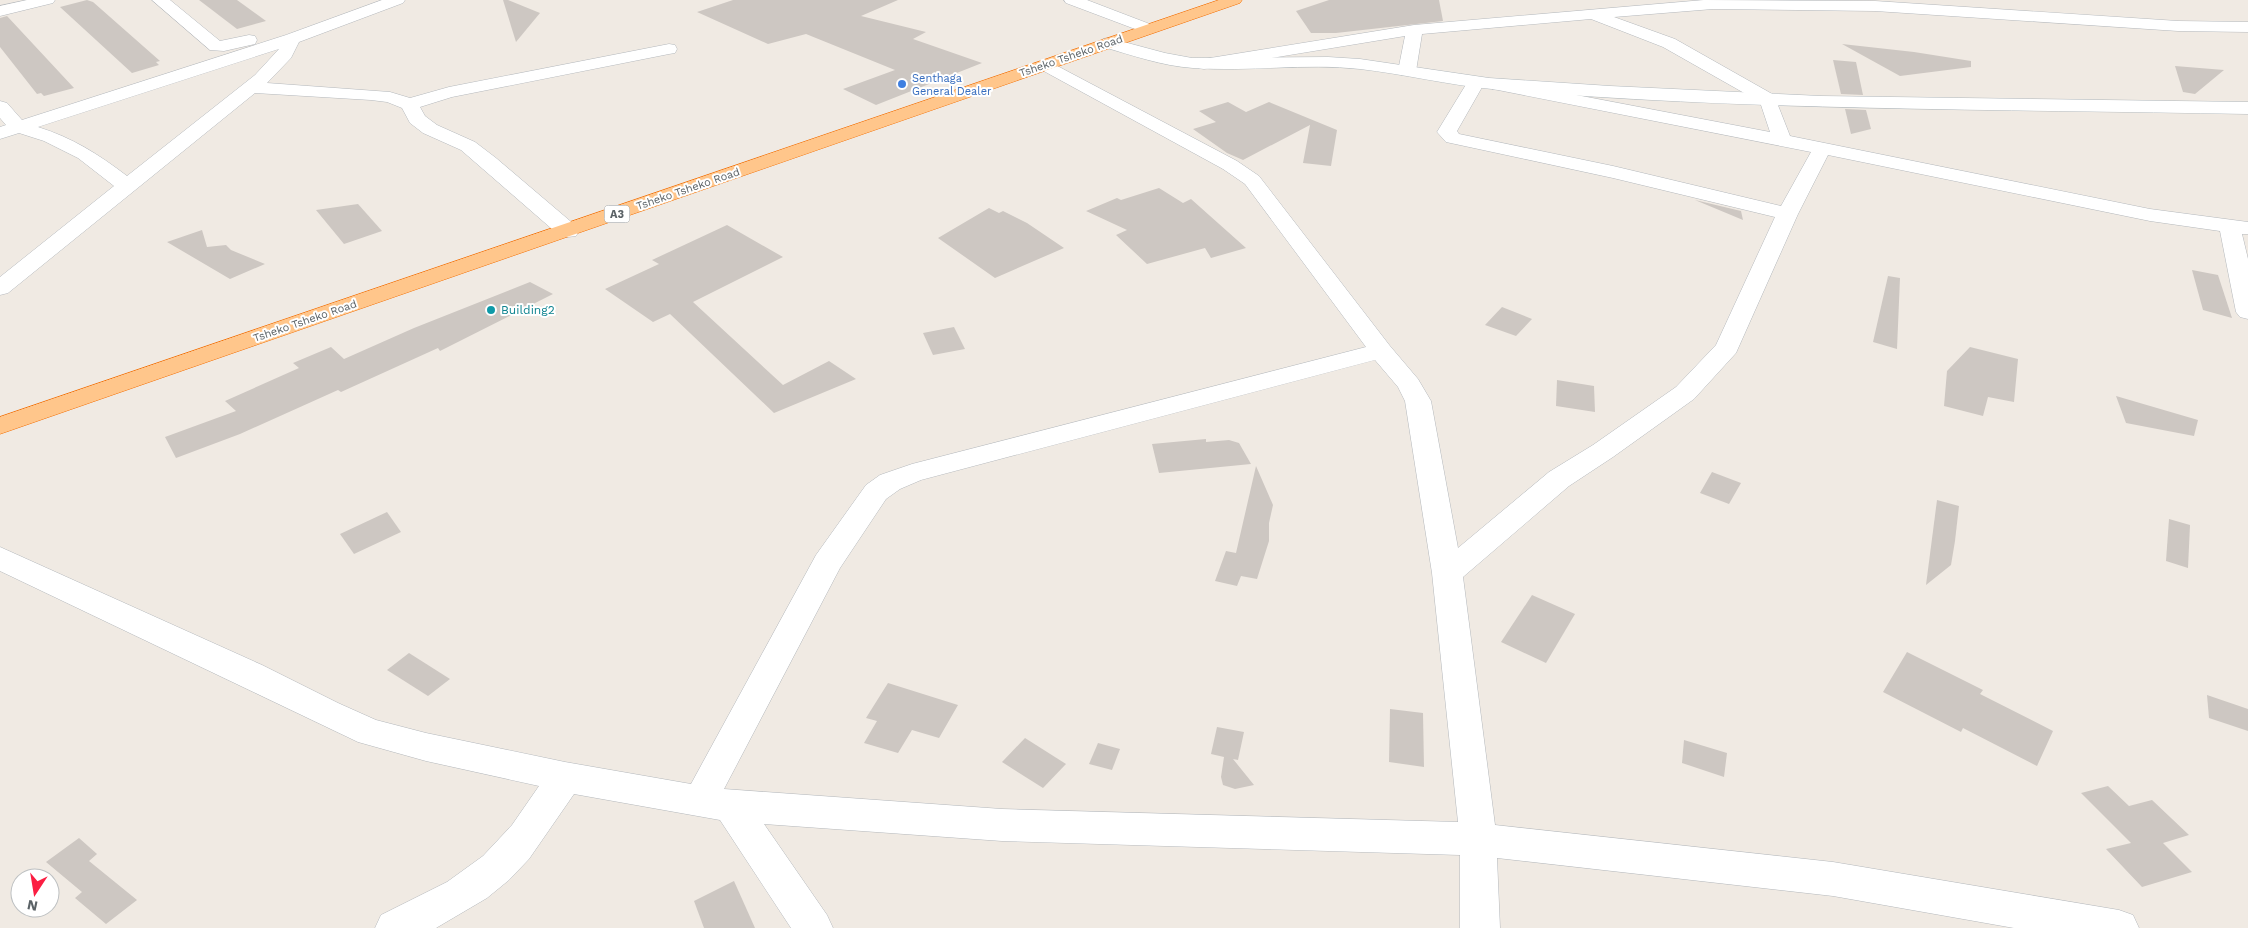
<svg xmlns="http://www.w3.org/2000/svg" width="2248" height="928" font-family="'Work Sans',sans-serif">
	<style>
		.building { fill: #cdc7c2 }
		.lines { fill: none; stroke-linecap: round; stroke-linejoin: round }
		.street-casing { stroke: #b4b8bc; stroke-width: 1 }
		.secondary-casing { stroke: #b2b9bd; stroke-width: 1 }
		.highway-casing { stroke: #f36d00; stroke-width: 1 }
		.street { fill: #fff; fill-rule: evenodd }
		.secondary { fill: #fff; fill-rule: evenodd }
		.highway { fill: #ffc68b; fill-rule: evenodd }
		.shop-dot { fill: #3f7fe0; stroke: #fff; stroke-width: 2 }
		.culture-dot { fill: #0f9aa8; stroke: #fff; stroke-width: 2 }
		.labels { text-anchor: middle; dominant-baseline: central; stroke-width: 4; stroke-linejoin: round; paint-order: stroke }
		.far-street-label { font-size: 11px; fill: #5b6266; stroke: #fff }
		.far-shop-label { font-size: 11px; fill: #366cbe; stroke: #fff; text-anchor: start }
		.shield { fill: #fff; stroke: #8c9194; stroke-width: 1 }
		.shield-label { font-size: 11px; font-weight: bold; fill: #5b6266 }
		.culture-label { font-size: 12px; fill: #0d838f; stroke: #fff; text-anchor: start }
	</style>
	<rect width="100%" height="100%" fill="#f0eae3"/>
	<g class="building">
		<polygon points="87,0 93,2 160,61 156,62 159,65 132,73 60,7"/>
		<polygon points="199,0 237,0 266,21 237,29"/>
		<polygon points="503,0 508,0 540,13 516,42"/>
		<polygon points="733,0 898,0 861,16 926,32 913,39 982,63 876,105 843,89 895,70 806,34 768,44 697,12"/>
		<polygon points="1329,0 1439,0 1443,21 1336,33 1311,33 1296,11"/>
		<polygon points="7,16 74,88 44,96 41,93 37,94 0,47 0,18"/>
		<polygon points="1842,44 1914,52 1971,61 1971,67 1900,76"/>
		<polygon points="1833,60 1856,62 1863,95 1841,94"/>
		<polygon points="2175,66 2224,70 2195,94 2183,92"/>
		<polygon points="1228,102 1246,112 1269,102 1337,130 1331,166 1303,163 1310,125 1243,160 1227,153 1193,129 1216,122 1199,111"/>
		<polygon points="1845,109 1866,110 1871,129 1851,134"/>
		<polygon points="1159,188 1183,203 1191,199 1246,248 1211,258 1205,248 1147,264 1116,235 1127,230 1086,211 1117,198 1121,200"/>
		<polygon points="1695,200 1741,211 1743,220"/>
		<polygon points="358,204 382,231 344,244 316,210"/>
		<polygon points="989,208 999,213 1003,211 1027,223 1064,248 995,278 938,238"/>
		<polygon points="727,225 783,257 693,302 783,385 829,361 856,379 774,413 670,314 653,322 605,289 659,264 652,260"/>
		<polygon points="202,230 207,247 226,245 231,250 265,264 230,279 167,242"/>
		<polygon points="2192,270 2218,275 2232,318 2203,310"/>
		<polygon points="1888,276 1900,278 1897,349 1873,342"/>
		<polygon points="530,282 553,294 440,351 438,348 341,392 338,390 240,434 176,458 165,437 236,411 225,401 299,368 293,363 331,347 344,359 414,328"/>
		<polygon points="1502,307 1532,319 1516,336 1485,325"/>
		<polygon points="954,327 965,349 933,355 923,333"/>
		<polygon points="1970,347 2018,359 2014,402 1988,397 1983,416 1944,406 1947,371"/>
		<polygon points="1557,380 1594,386 1595,412 1556,406"/>
		<polygon points="2116,396 2198,420 2194,436 2126,423"/>
		<polygon points="1206,439 1206,442 1229,440 1239,443 1251,464 1159,473 1152,444"/>
		<polygon points="1256,466 1273,505 1269,523 1269,541 1257,579 1241,576 1237,586 1215,581 1226,551 1236,553"/>
		<polygon points="1712,472 1741,483 1729,504 1700,493"/>
		<polygon points="1937,500 1959,506 1955,541 1951,565 1926,585"/>
		<polygon points="387,512 401,532 354,554 340,534"/>
		<polygon points="2169,519 2190,525 2188,568 2166,561"/>
		<polygon points="1532,595 1575,614 1546,663 1501,642"/>
		<polygon points="1907,652 1983,690 1980,694 2053,731 2037,766 1963,728 1961,732 1883,692"/>
		<polygon points="409,653 450,679 428,696 387,670"/>
		<polygon points="888,683 958,705 939,738 912,730 898,753 864,743 877,721 866,718"/>
		<polygon points="2207,695 2248,709 2248,731 2209,718"/>
		<polygon points="1390,709 1423,713 1424,767 1389,762"/>
		<polygon points="1217,727 1244,732 1238,760 1233,759 1254,785 1235,789 1223,785 1221,777 1224,757 1211,754"/>
		<polygon points="1025,738 1066,764 1043,788 1002,762"/>
		<polygon points="1684,740 1727,753 1724,777 1682,763"/>
		<polygon points="1098,743 1120,749 1112,770 1089,764"/>
		<polygon points="2108,786 2129,806 2152,800 2189,835 2163,843 2192,872 2142,887 2106,849 2131,843 2081,793"/>
		<polygon points="79,838 97,854 89,861 137,900 106,924 75,898 82,892 46,862"/>
		<polygon points="734,881 755,928 704,928 694,901"/>
	</g>
	<g class="lines">
		<defs>
			<g id="street">
				<polygon points="27,0 55,0 53,3 0,16 0,6"/>
				<polygon points="152,0 170,0 220,41 249,35 255,36 257,40 255,44 224,51 210,50"/>
				<path d="M 382,0 L 405,0 L 403,3 L 299,42 L 291,58 L 267,83 L 390,92 L 410,98 L 449,87 L 669,44 L 675,45 L 677,49 L 675,53 L 669,54 L 452,97 L 420,107 L 425,116 L 437,125 L 475,142 L 496,158 L 576,226 L 579,231 L 576,236 L 568,237 L 560,236 L 461,150 L 423,133 L 410,123 L 402,108 L 387,102 L 371,100 L 255,93 L 8,293 L 0,295 L 0,277 L 114,186 L 78,158 L 44,141 L 19,133 L 0,139 L 0,127 L 6,125 L 0,118 L 0,101 L 7,103 L 22,120 L 286,35 ZM 279,49 L 255,75 L 127,176 C 98,154 73,138 38,127 Z"/>
				<polygon points="1064,0 1087,0 1155,26 1157,29 1155,32 1143,32 1066,3"/>
				<path d="M 1704,0 L 1875,1 L 2178,21 L 2248,22 L 2248,32 L 2178,31 L 1875,11 L 1713,9 L 1614,17 L 1675,39 L 1774,95 L 1790,136 L 2150,209 L 2248,222 L 2248,234 L 2242,234 L 2248,259 L 2248,319 L 2240,317 L 2236,312 L 2220,231 L 2150,221 L 1828,155 L 1798,214 L 1736,353 L 1694,399 L 1613,457 L 1569,486 L 1463,577 L 1495,825 L 1833,862 L 2119,910 L 2133,915 L 2139,928 L 2014,928 L 1833,896 L 1497,858 L 1500,928 L 1460,928 L 1460,855 L 1002,841 L 764,824 L 827,915 L 833,928 L 791,928 L 720,820 L 574,794 L 529,859 L 509,880 L 487,898 L 436,928 L 375,928 L 381,915 L 447,882 L 483,856 L 512,825 L 539,786 L 426,761 L 358,742 L 0,571 L 0,547 L 262,665 L 338,703 L 376,720 L 426,733 L 565,762 L 691,784 L 816,555 L 866,485 L 880,475 L 912,464 L 1366,347 L 1245,184 L 1223,169 L 1040,69 L 1037,65 L 1040,61 L 1046,60 L 1237,161 L 1259,176 L 1390,346 L 1418,379 L 1431,401 L 1458,548 L 1549,472 L 1593,445 L 1676,387 L 1716,345 L 1775,217 L 1613,178 L 1446,142 L 1437,132 L 1470,78 L 1482,78 L 1485,82 L 1457,131 L 1459,134 L 1613,166 L 1781,206 L 1811,152 L 1498,90 L 1492,89 L 1489,85 L 1492,81 L 1498,80 L 1770,132 L 1760,102 L 1663,47 L 1591,19 L 1422,34 L 1416,71 L 1413,75 L 1401,75 L 1398,71 L 1405,36 L 1204,69 L 1198,68 L 1195,64 L 1198,60 L 1204,59 L 1414,25 ZM 1375,360 L 1398,387 L 1405,401 L 1432,573 L 1458,822 L 1002,809 L 724,789 L 840,568 L 886,499 L 900,489 L 921,480 Z"/>
			</g>
			<path id="secondary" d="M 1109,38 L 1165,53 L 1192,58 L 1328,57 L 1360,59 L 1489,78 L 1610,86 L 1821,96 L 2248,102 L 2248,114 C 1996,109 1743,111 1492,89 C 1448,85 1404,74 1360,69 C 1305,63 1248,72 1193,68 C 1162,66 1132,55 1103,47 L 1101,43 L 1103,39 Z"/>
			<polygon id="highway" points="1219,0 1242,0 1240,3 0,434 0,417"/>
		</defs>
		<use href="#street" class="street-casing"/>
		<use href="#secondary" class="secondary-casing"/>
		<use href="#highway" class="highway-casing"/>
		<use href="#street" class="street"/>
		<use href="#secondary" class="secondary"/>
		<use href="#highway" class="highway"/>
	</g>
	<circle class="shop-dot" cx="902" cy="84" r="5"/>
	<circle class="culture-dot" cx="491" cy="310" r="5"/>
	<g class="labels">
		<g class="far-street-label">
			<text transform="translate(1071 56) rotate(-19)">Tsheko Tsheko Road</text>
			<text transform="translate(688 189) rotate(-19)">Tsheko Tsheko Road</text>
			<text transform="translate(305 321) rotate(-19)">Tsheko Tsheko Road</text>
		</g>
		<g class="far-shop-label">
			<text x="912" y="78">Senthaga<tspan x="912" dy="13">General Dealer</tspan></text>
		</g>
		<rect class="shield" x="604.5" y="205.5" width="25" height="17" rx="4"/>
		<g class="shield-label">
			<text x="617" y="214">A3</text>
		</g>
		<g class="culture-label">
			<text x="501" y="310">Building2</text>
		</g>
	</g>
	<g transform="translate(35 893) rotate(192)"><circle r="24" fill="#ffffff" stroke="#bdc0c2"/>
	<path d="M0-4L9 19L0 12L-9 19Z" fill="#fb1e42"/>
	<text y="-8" font-size="14" font-weight="bold" text-anchor="middle" fill="#5b6266">N</text>
	</g>
</svg>
